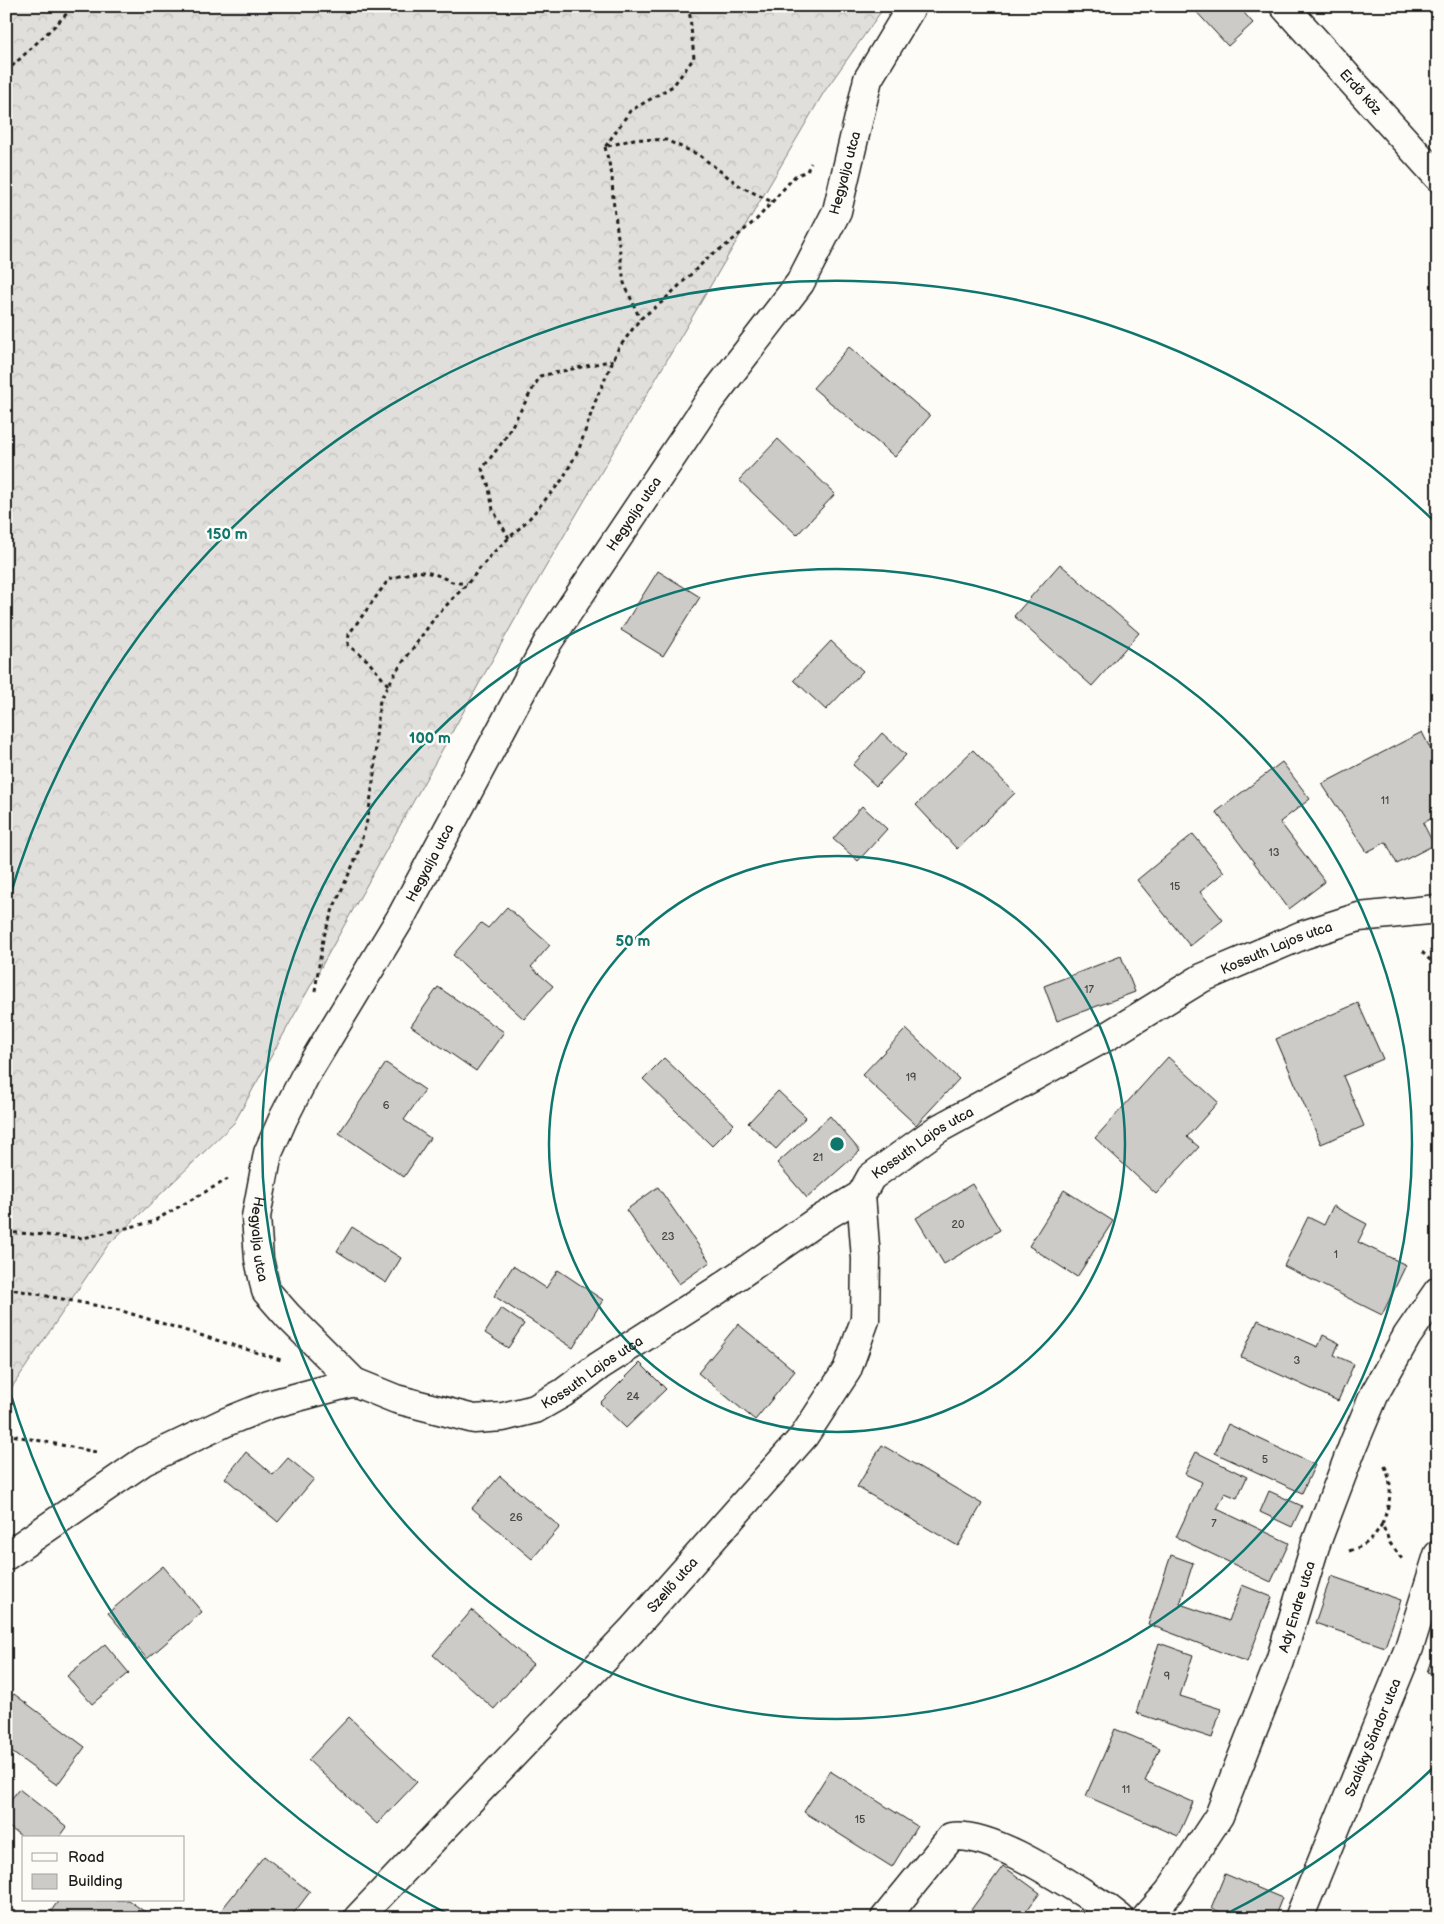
<svg xmlns="http://www.w3.org/2000/svg" width="1444" height="1924" font-family="'Balsamiq Sans',sans-serif">
	<style>
		.forest { fill: url(#forest-crowns); stroke: #7e7e7c }
		.building { fill: #cccbc8; stroke: #1c1c1c }
		.lines { fill: none; stroke-linecap: round; stroke-linejoin: round }
		.minor-casing { stroke: #1c1c1c; stroke-width: 31 }
		.path { stroke: #1c1c1c; stroke-width: 3; stroke-dasharray: 4 4; stroke-linecap: butt }
		.minor { stroke: #fdfcf7; stroke-width: 28 }
		.ring { fill: none; stroke: #0f766e; stroke-width: 2.5 }
		.labels { text-anchor: middle; dominant-baseline: central; stroke-width: 5; stroke-linejoin: round; paint-order: stroke }
		.number-label { font-size: 11px; fill: #484847 }
		.street-label { font-size: 14px; fill: #1c1c1c; stroke: #fdfcf7 }
		.centre { fill: #0f766e; stroke: #fdfcf7; stroke-width: 2.5 }
		.ring-label { font-size: 15px; text-anchor: middle; font-weight: bold; fill: #0f766e; stroke: #fdfcf7; stroke-width: 5; stroke-linejoin: round; paint-order: stroke }
	</style>
	<defs>
		<pattern id="forest-crowns" width="20" height="18" patternUnits="userSpaceOnUse" patternTransform="scale(1.25)"><rect width="20" height="18" fill="#e0dfdb"/><path d="M2 6a3 3 0 1 1 6 0M12 15a3 3 0 1 1 6 0" fill="none" stroke="#c0bfbb"/></pattern>
	</defs>
	<rect width="100%" height="100%" fill="#fdfcf7"/>
	<filter id="ink" filterUnits="userSpaceOnUse"><feTurbulence type="fractalNoise" baseFrequency=".02" numOctaves="2"/><feDisplacementMap in="SourceGraphic" scale="10" xChannelSelector="R" yChannelSelector="G"/><feConvolveMatrix kernelMatrix="1 2 1 2 8 2 1 2 1" color-interpolation-filters="sRGB"/></filter>
	<g filter="url(#ink)">
		<polygon class="forest" points="6,6 885,6 824,92 514,621 234,1123 108,1245 6,1396"/>
		<g class="building">
			<polygon points="1191,6 1238,6 1253,23 1228,46"/>
			<polygon points="849,347 930,416 895,457 813,388"/>
			<polygon points="778,439 835,494 797,535 739,480"/>
			<polygon points="1060,564 1139,633 1092,686 1014,616"/>
			<polygon points="658,571 700,597 663,656 621,630"/>
			<polygon points="831,641 863,671 826,710 794,680"/>
			<polygon points="1422,732 1438,764 1438,815 1423,823 1434,845 1397,864 1386,842 1367,852 1322,784"/>
			<polygon points="882,733 906,755 876,786 853,765"/>
			<polygon points="973,750 1015,793 957,849 916,805"/>
			<polygon points="1282,762 1310,799 1280,822 1325,882 1289,909 1216,812"/>
			<polygon points="862,806 887,829 858,861 833,839"/>
			<polygon points="1193,834 1224,872 1200,892 1223,920 1190,946 1137,880"/>
			<polygon points="507,907 550,945 531,967 553,986 524,1019 453,955 481,923 488,928"/>
			<polygon points="1121,956 1135,992 1057,1021 1044,986"/>
			<polygon points="438,987 504,1032 476,1071 411,1026"/>
			<polygon points="1358,1003 1383,1059 1343,1076 1364,1126 1321,1144 1276,1039"/>
			<polygon points="906,1029 959,1079 916,1125 862,1075"/>
			<polygon points="1168,1057 1218,1102 1187,1137 1199,1147 1156,1194 1095,1138"/>
			<polygon points="664,1058 734,1124 712,1146 643,1079"/>
			<polygon points="386,1063 425,1090 404,1120 430,1138 404,1177 339,1133"/>
			<polygon points="778,1091 806,1117 776,1149 748,1123"/>
			<polygon points="830,1116 860,1151 807,1198 777,1163"/>
			<polygon points="972,1184 1000,1230 944,1264 916,1218"/>
			<polygon points="658,1187 710,1262 679,1284 626,1210"/>
			<polygon points="1064,1190 1113,1221 1077,1277 1029,1246"/>
			<polygon points="1333,1206 1367,1224 1358,1242 1406,1265 1382,1315 1284,1266 1308,1217 1324,1225"/>
			<polygon points="352,1227 401,1258 386,1283 337,1251"/>
			<polygon points="513,1266 546,1288 558,1270 603,1300 573,1348 494,1296"/>
			<polygon points="501,1308 524,1324 508,1348 485,1333"/>
			<polygon points="1258,1320 1318,1347 1323,1335 1339,1343 1334,1355 1354,1364 1338,1401 1241,1357"/>
			<polygon points="738,1324 795,1371 755,1420 698,1373"/>
			<polygon points="640,1363 666,1389 626,1428 600,1403"/>
			<polygon points="1228,1424 1315,1465 1302,1493 1215,1453"/>
			<polygon points="882,1445 982,1504 958,1546 857,1487"/>
			<polygon points="246,1452 273,1475 288,1458 314,1479 278,1522 225,1478"/>
			<polygon points="1196,1452 1247,1477 1237,1498 1225,1493 1217,1509 1289,1543 1271,1582 1176,1537 1202,1482 1185,1474"/>
			<polygon points="500,1476 560,1527 532,1559 472,1508"/>
			<polygon points="1269,1491 1302,1506 1292,1527 1260,1512"/>
			<polygon points="1171,1555 1193,1563 1180,1604 1229,1621 1242,1585 1272,1597 1247,1662 1148,1624"/>
			<polygon points="163,1566 202,1612 147,1659 108,1613"/>
			<polygon points="1331,1576 1401,1600 1385,1647 1315,1623"/>
			<polygon points="472,1610 533,1664 494,1709 433,1655"/>
			<polygon points="1438,1640 1438,1675 1427,1672"/>
			<polygon points="1159,1643 1193,1655 1180,1696 1221,1709 1212,1738 1136,1713"/>
			<polygon points="105,1644 129,1673 92,1704 67,1676"/>
			<polygon points="14,1694 85,1747 57,1785 6,1748 6,1704"/>
			<polygon points="349,1717 417,1782 377,1824 308,1760"/>
			<polygon points="1115,1729 1160,1748 1145,1781 1193,1802 1178,1836 1086,1796"/>
			<polygon points="830,1771 917,1826 892,1867 804,1812"/>
			<polygon points="19,1789 67,1827 59,1838 24,1838 6,1825 6,1806"/>
			<polygon points="264,1856 310,1892 290,1918 225,1918 219,1913"/>
			<polygon points="1003,1866 1040,1893 1021,1918 965,1918"/>
			<polygon points="1225,1874 1282,1898 1274,1918 1234,1918 1211,1908"/>
			<polygon points="59,1900 128,1900 148,1914 145,1918 61,1918 51,1911"/>
		</g>
		<g class="lines">
			<defs>
				<g id="minor">
					<path id="s1" d="M 912,6 L 868,79 L 837,211 L 800,283 L 710,400 L 548,642 L 400,919 L 305,1076 L 283,1119 L 268,1153 L 256,1217 L 259,1259 L 266,1291 L 288,1316 L 354,1382 L 396,1399 L 474,1419 L 503,1417 L 535,1409 L 563,1393 L 599,1366 L 716,1291 L 814,1223 L 861,1195 L 871,1177 L 938,1129 L 1106,1037 L 1202,978 L 1303,935 L 1359,917 L 1438,909"/>
					<path id="s2" d="M 1284,6 L 1438,177"/>
					<polyline points="6,1556 144,1461 226,1422 268,1405 354,1382"/>
					<path id="s3" d="M 358,1918 L 631,1631 L 804,1436 L 847,1370 L 865,1320 L 866,1259 L 861,1195"/>
					<path d="M 885,1918 L 951,1837 C 991,1830 1071,1886 1106,1907 L 1120,1918"/>
					<path id="s4" d="M 1146,1918 L 1169,1892 L 1219,1816 L 1280,1661 L 1315,1546 L 1354,1443 L 1375,1393 L 1407,1336 L 1438,1291"/>
					<path id="s5" d="M 1299,1918 L 1409,1648 L 1438,1555"/>
				</g>
			</defs>
			<use href="#minor" class="minor-casing"/>
			<g class="path">
				<polyline points="689,6 694,58 673,86 630,111 605,147 634,139 666,140 699,155 740,186 772,202"/>
				<polyline points="6,72 64,17 72,6"/>
				<polyline points="605,147 612,175 613,199 624,283 640,319"/>
				<polyline points="509,538 493,510 488,483 482,469 504,440 540,376 614,360"/>
				<polyline points="388,685 367,660 348,645 349,634 389,579 417,571 435,574 452,582 467,584"/>
				<polyline points="1422,952 1438,968"/>
				<polyline points="315,991 323,939 333,909 357,856 368,817 375,768 376,736 380,700 396,672 436,616 467,584 491,555 528,520 562,480 579,449 595,402 618,349 640,319 662,302 711,255 728,244 757,219 795,176 807,171 811,163"/>
				<polyline points="6,1232 83,1238 152,1222 228,1179"/>
				<polyline points="6,1288 119,1310 281,1360"/>
				<polyline points="6,1434 96,1452"/>
				<path d="M 1382,1524 C 1390,1504 1395,1484 1383,1463"/>
				<path d="M 1349,1551 C 1367,1545 1372,1540 1382,1524 L 1390,1543 L 1402,1559"/>
			</g>
			<use href="#minor" class="minor"/>
		</g>
	</g>
	<g class="ring">
		<circle cx="837" cy="1144" r="288"/>
		<circle cx="837" cy="1144" r="575"/>
		<path d="M1436 1765A863 863 0 0 1 1222 1916M452 1916A863 863 0 0 1 7 1382M7 906A863 863 0 0 1 1436 523"/>
	</g>
	<g class="labels">
		<g class="number-label">
			<text x="1385" y="800">11</text>
			<text x="1274" y="852">13</text>
			<text x="1175" y="886">15</text>
			<text x="1089" y="989">17</text>
			<text x="911" y="1077">19</text>
			<text x="386" y="1105">6</text>
			<text x="818" y="1157">21</text>
			<text x="958" y="1224">20</text>
			<text x="668" y="1236">23</text>
			<text x="1336" y="1254">1</text>
			<text x="1297" y="1360">3</text>
			<text x="633" y="1396">24</text>
			<text x="1265" y="1459">5</text>
			<text x="516" y="1517">26</text>
			<text x="1214" y="1523">7</text>
			<text x="1167" y="1676">9</text>
			<text x="1126" y="1789">11</text>
			<text x="860" y="1819">15</text>
		</g>
		<g class="street-label">
			<text stroke="none"><textPath href="#s2" startOffset="115">Erdő köz</textPath></text>
			<text transform="translate(845 173) rotate(-75)">Hegyalja utca</text>
			<text transform="translate(634 514) rotate(-56)">Hegyalja utca</text>
			<text transform="translate(430 863) rotate(-62)">Hegyalja utca</text>
			<text stroke="none"><textPath href="#s1" startOffset="2656">Kossuth Lajos utca</textPath></text>
			<text stroke="none"><textPath href="#s1" startOffset="2251">Kossuth Lajos utca</textPath></text>
			<text stroke="none"><textPath href="#s1" startOffset="1411">Hegyalja utca</textPath></text>
			<text stroke="none"><textPath href="#s1" startOffset="1846">Kossuth Lajos utca</textPath></text>
			<text stroke="none"><textPath href="#s3" startOffset="458">Szellő utca</textPath></text>
			<text stroke="none"><textPath href="#s4" startOffset="349">Ady Endre utca</textPath></text>
			<text stroke="none"><textPath href="#s5" startOffset="195">Szalóky Sándor utca</textPath></text>
		</g>
	</g>
	<circle cx="837" cy="1144" r="8" class="centre"/>
	<g class="ring-label">
		<text x="227" y="539">150 m</text>
		<text x="430" y="743">100 m</text>
		<text x="633" y="946">50 m</text>
	</g>
	<rect width="1444" height="1924" fill="none" stroke="#fdfcf7" stroke-width="25"/>
	<rect x="12" y="12" width="1419" height="1899" fill="none" stroke="#1c1c1c" stroke-width="2" filter="url(#ink)"/>
	<rect x="22" y="1836" width="162" height="65" fill="#fdfcf7" stroke="#a3a29f"/>
	<rect x="32" y="1853" width="25" height="8" fill="#fdfcf7" stroke="#a3a29f"/>
	<text x="68" y="1862" font-size="15" fill="#1c1c1c">Road</text>
	<rect x="32" y="1874" width="25" height="15" fill="#cccbc8" stroke="#a3a29f"/>
	<text x="68" y="1886" font-size="15" fill="#1c1c1c">Building</text>
</svg>
